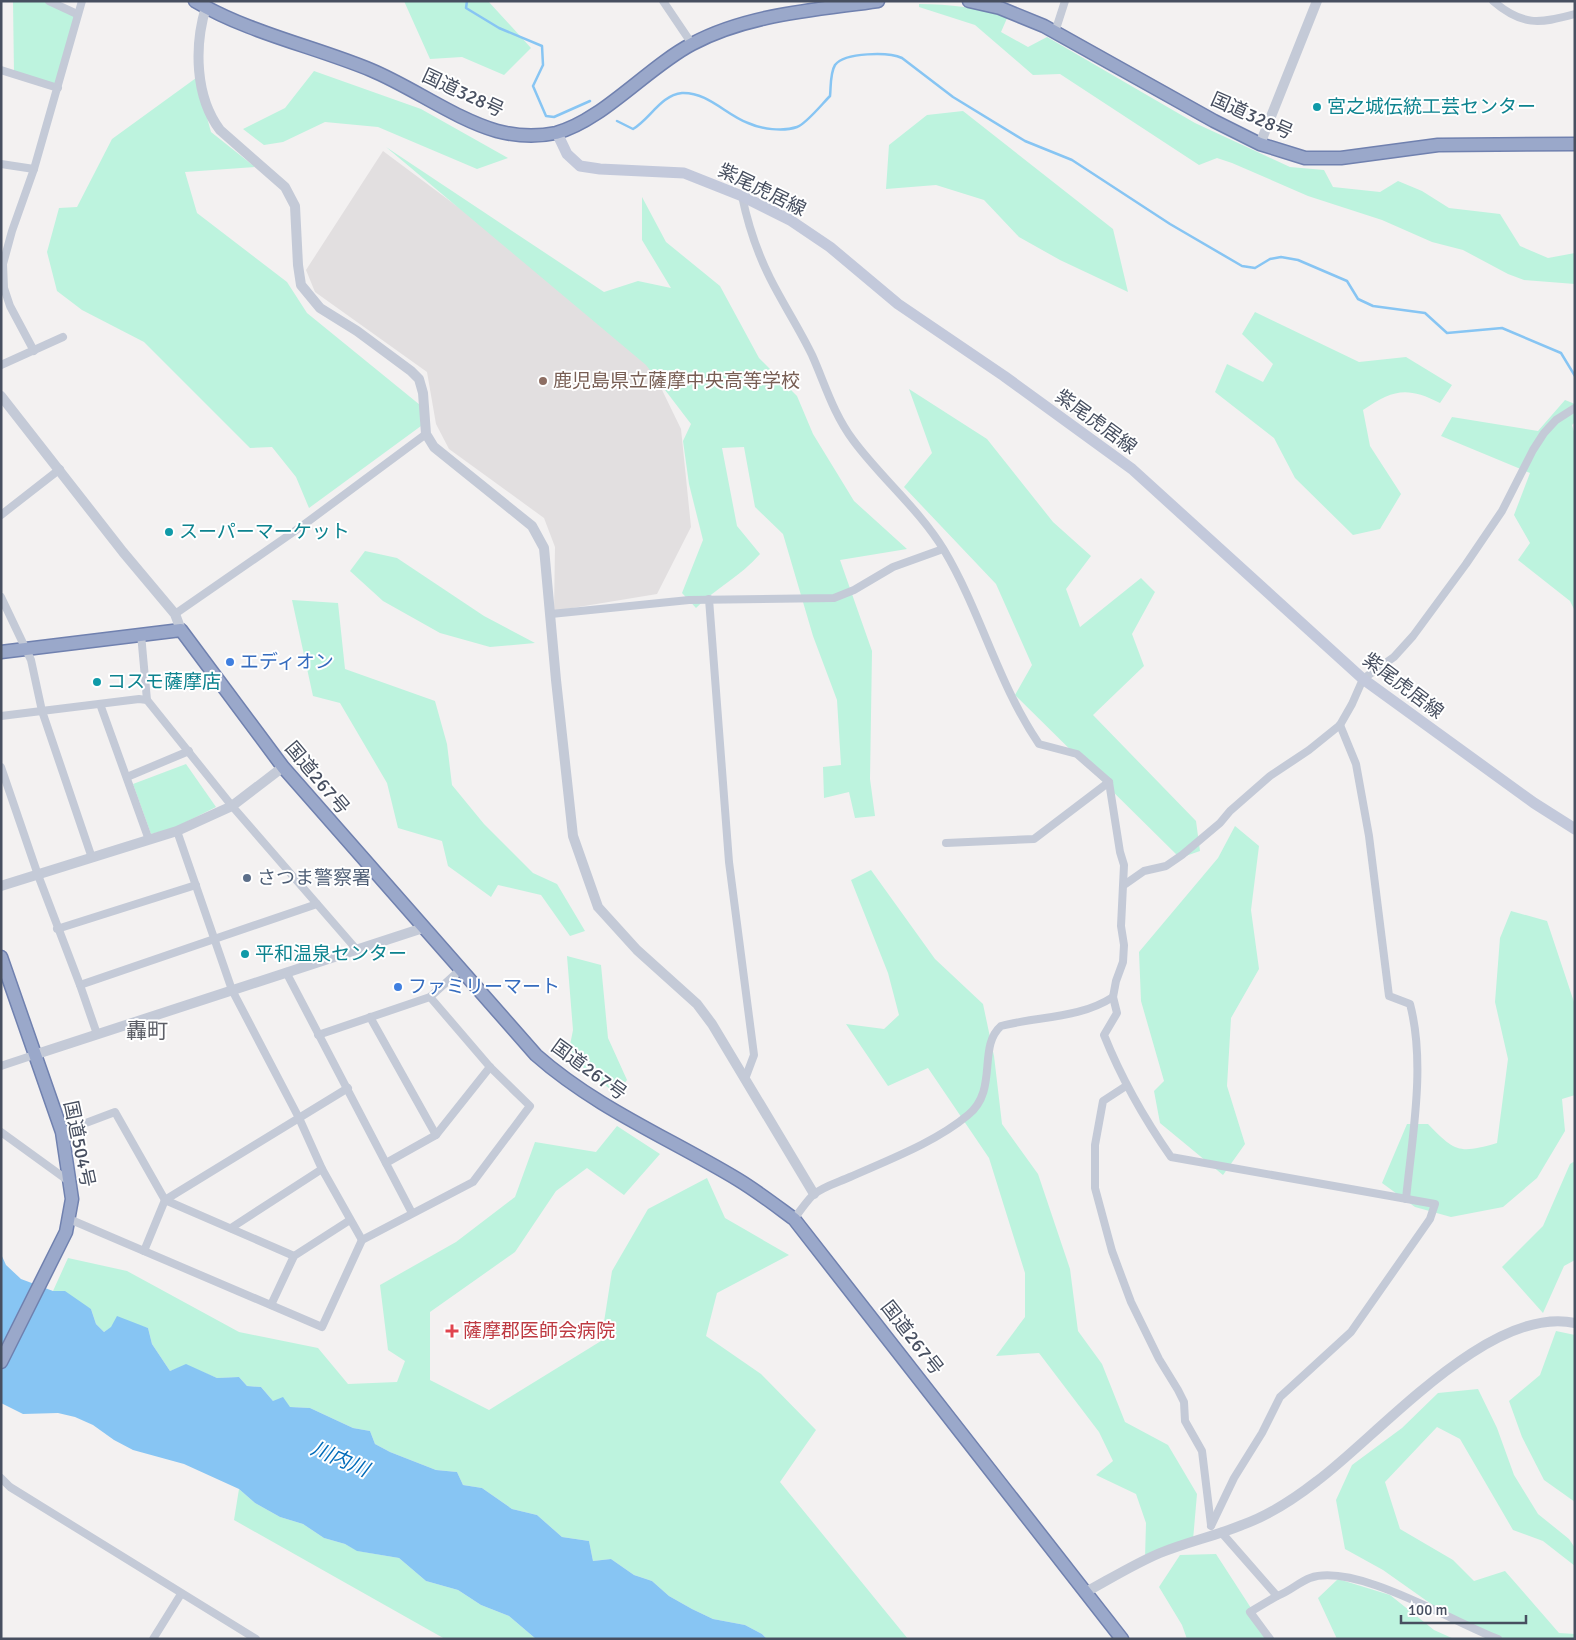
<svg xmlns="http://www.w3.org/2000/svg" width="1576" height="1640" font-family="Signika,'Noto Sans JP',sans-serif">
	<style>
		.education { fill: #e2dfe0 }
		.green { fill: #bdf3de }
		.water { fill: #87c5f3 }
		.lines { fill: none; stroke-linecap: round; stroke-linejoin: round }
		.stream { stroke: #87c5f3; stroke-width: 2.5 }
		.trunk-casing { stroke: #7081af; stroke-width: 15 }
		.minor { stroke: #c4cad7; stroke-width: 8 }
		.tertiary { stroke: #c4cad7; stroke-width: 10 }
		.secondary { stroke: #c3c9db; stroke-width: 11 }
		.trunk { stroke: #9aa8ca; stroke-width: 12 }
		.culture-dot { fill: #0f9aa8; stroke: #fff; stroke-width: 2 }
		.education-dot { fill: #8d6e63; stroke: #fff; stroke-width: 2 }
		.shop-dot { fill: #3f7fe0; stroke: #fff; stroke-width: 2 }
		.service-dot { fill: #5c6f8a; stroke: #fff; stroke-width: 2 }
		.health-dot { fill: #e0444e; stroke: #fff; stroke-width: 2 }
		.labels { text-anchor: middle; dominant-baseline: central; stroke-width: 4; stroke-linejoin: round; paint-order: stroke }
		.street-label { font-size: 19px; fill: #474f60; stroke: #fff }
		.culture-label { font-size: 19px; fill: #0d838f; stroke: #fff; text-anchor: start }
		.education-label { font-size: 19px; fill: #785e54; stroke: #fff; text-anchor: start }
		.shop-label { font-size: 19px; fill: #366cbe; stroke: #fff; text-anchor: start }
		.service-label { font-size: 19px; fill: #4e5e75; stroke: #fff; text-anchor: start }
		.health-label { font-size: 19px; fill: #be3a42; stroke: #fff; text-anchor: start }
		.water-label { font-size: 20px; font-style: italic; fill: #016bb9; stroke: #fff }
		.quarter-label { font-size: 21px; fill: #5d5f67; stroke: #fff }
	</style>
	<rect width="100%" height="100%" fill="#f3f1f1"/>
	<polygon class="education" points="383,151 537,266 647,359 681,429 691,527 657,594 554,611 555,547 544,518 449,449 436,424 427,372 315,292 306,270"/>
	<g class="green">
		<polygon points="13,1 49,1 77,14 58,88 14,74"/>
		<polygon points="404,1 488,1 531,48 504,75 462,57 430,59"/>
		<path d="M 919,4 C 950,4 978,8 1008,16 L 1001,32 L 1028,47 L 1047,37 L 1195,123 L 1290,167 L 1324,170 L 1333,187 L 1380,192 L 1398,181 L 1422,191 L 1449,208 L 1500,214 L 1520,246 L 1548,258 L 1575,253 L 1575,284 L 1524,280 L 1508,274 L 1463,250 L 1432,242 L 1382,220 L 1308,196 L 1232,163 L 1217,158 L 1199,165 L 1060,74 L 1033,75 L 975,25 L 919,7 Z"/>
		<polygon points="314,71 421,109 508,158 477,169 378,127 325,122 283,142 264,145 243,129 285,108"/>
		<polygon points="196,78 211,132 255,167 185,172 197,213 287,282 307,313 420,405 421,426 309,508 296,477 272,447 250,448 144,342 82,310 57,291 47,252 59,208 77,207 112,139"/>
		<polygon points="963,111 1113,229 1128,292 1060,260 1019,237 984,200 936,185 886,189 889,145 927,115"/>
		<path d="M 386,147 L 604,292 L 638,281 L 671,288 L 642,240 L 642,197 L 666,242 L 720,286 L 759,358 L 797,396 L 813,434 L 854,501 L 907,549 L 840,560 L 872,651 L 870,779 L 875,816 L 855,818 L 849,792 L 824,798 L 823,767 L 841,765 L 837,700 L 813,636 L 783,534 L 755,507 L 744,447 L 722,448 L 737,526 L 760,554 C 741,576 716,588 696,608 L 682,593 L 703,540 L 689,484 L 683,441 L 691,424 L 646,365 Z"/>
		<path d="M 1255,312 L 1359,362 L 1406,357 L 1452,385 L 1440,403 C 1406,386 1393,390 1363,410 L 1370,446 L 1401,494 L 1380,529 L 1353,535 L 1295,478 L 1274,438 L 1215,392 L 1227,364 L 1263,382 L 1273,364 L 1242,334 Z"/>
		<polygon points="909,389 987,439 1053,522 1091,556 1066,589 1080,627 1141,578 1155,592 1132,634 1144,666 1093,715 1196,821 1200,851 1180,858 1015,695 1032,665 996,584 904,487 932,453"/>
		<polygon points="1565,400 1575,404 1575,422 1572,425 1575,435 1575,611 1570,601 1518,560 1530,543 1514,515 1530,473 1441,436 1452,417 1538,431"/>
		<polygon points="365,551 397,558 484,616 535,643 490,647 440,633 383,601 350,571"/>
		<polygon points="292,600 338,603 345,669 435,701 447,744 452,785 484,824 533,873 557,884 585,931 570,936 541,895 498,885 491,897 448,866 442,841 398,828 387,783 340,703 313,696"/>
		<polygon points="186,764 216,807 174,828 151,834 133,784"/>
		<polygon points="1235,826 1259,846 1251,910 1259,969 1231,1018 1227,1086 1245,1144 1223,1175 1160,1123 1154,1091 1164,1081 1141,1001 1139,952 1218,858"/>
		<polygon points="871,870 935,959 983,1004 994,1056 1002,1124 1038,1174 1070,1269 1078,1331 1102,1364 1125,1422 1168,1445 1197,1494 1193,1540 1145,1558 1146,1523 1136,1494 1096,1475 1113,1461 1099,1432 1039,1353 996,1356 1025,1317 1025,1273 989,1158 928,1068 888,1086 846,1024 884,1029 899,1015 888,973 851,880"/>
		<path d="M 1511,911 L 1547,921 L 1575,1005 L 1575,1095 L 1562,1099 L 1565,1131 L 1537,1178 L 1503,1207 L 1451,1217 L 1415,1207 L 1382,1183 L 1407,1124 L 1428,1124 C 1455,1152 1459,1154 1497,1143 L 1508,1059 L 1495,1002 L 1500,938 Z"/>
		<polygon points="567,956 601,965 608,1038 627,1080 616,1094 568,1055 573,1030"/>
		<path d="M 617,1126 L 660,1154 L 624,1195 L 587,1168 L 556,1191 L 515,1252 L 430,1312 L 430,1380 L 489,1410 L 601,1341 L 612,1271 L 648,1209 L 707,1178 L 725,1218 L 789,1255 L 717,1293 L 706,1336 L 761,1374 L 816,1430 L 780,1482 L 908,1639 L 767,1639 L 762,1634 L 745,1625 L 713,1619 L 692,1609 L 669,1596 L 652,1581 L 634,1575 L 611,1559 L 593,1561 L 589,1541 L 562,1537 L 537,1515 L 512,1509 L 482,1488 L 463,1485 L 457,1472 L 436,1470 L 390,1452 L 375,1444 L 370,1431 L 353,1428 L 310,1408 L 290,1407 L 273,1401 L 261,1387 L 247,1386 L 239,1377 L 217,1378 L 186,1365 L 170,1371 L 152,1344 L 148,1328 C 133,1323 118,1322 104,1332 L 96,1324 L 91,1309 L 53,1291 L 68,1258 L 127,1271 L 239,1332 L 318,1348 L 348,1384 L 397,1382 L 405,1361 L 388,1350 L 380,1285 L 456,1242 L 515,1197 L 535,1142 L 596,1152 Z"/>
		<polygon points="1575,1161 1575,1260 1564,1266 1543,1313 1502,1267 1543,1226 1570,1164"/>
		<polygon points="1556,1331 1575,1335 1575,1502 1544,1480 1522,1437 1509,1401 1540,1375"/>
		<polygon points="1478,1389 1497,1428 1514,1475 1538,1514 1569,1539 1575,1548 1575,1566 1543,1541 1513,1530 1460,1439 1437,1427 1385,1482 1400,1529 1453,1560 1474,1581 1505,1571 1559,1633 1575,1634 1575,1639 1504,1639 1451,1618 1383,1570 1345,1549 1336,1500 1352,1465 1402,1428 1438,1393"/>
		<polygon points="239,1489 255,1503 280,1517 303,1524 324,1538 345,1544 358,1551 399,1558 426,1581 458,1590 481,1605 509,1616 536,1639 445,1639 234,1520"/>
		<polygon points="1216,1554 1271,1639 1187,1639 1182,1625 1159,1587 1180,1555"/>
		<polygon points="1338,1579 1390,1595 1434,1630 1454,1639 1337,1639 1318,1598"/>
	</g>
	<polygon class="water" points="1,1254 6,1265 21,1279 53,1291 65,1291 91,1309 96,1324 104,1332 111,1327 117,1316 148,1328 152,1344 170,1371 186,1364 217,1378 239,1377 247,1386 261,1387 273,1401 283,1397 290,1407 310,1408 353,1428 370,1431 375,1444 390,1452 436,1470 457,1472 463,1485 482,1488 512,1509 537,1515 562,1537 589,1541 593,1561 611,1559 634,1575 652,1581 669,1596 692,1609 713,1619 745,1625 762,1634 767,1639 536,1639 509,1616 481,1605 458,1590 426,1581 399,1558 357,1551 345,1544 324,1538 303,1524 280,1517 255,1503 239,1489 184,1464 133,1450 114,1440 93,1425 75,1417 58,1413 23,1414 1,1403"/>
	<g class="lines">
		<g class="stream">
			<polyline points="467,1 466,8 499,28 542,46 543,65 533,86 546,116 554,117 590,101"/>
			<path d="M 617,121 L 633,129 C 650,119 661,95 682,93 C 708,92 726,115 748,123 C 761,129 783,132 797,127 C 806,124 822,104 830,96 C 831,87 830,73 835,65 C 845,52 889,52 902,58 L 953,97 L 1025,141 L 1072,160 L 1170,224 L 1242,266 L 1255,268 L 1270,259 L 1281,257 L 1298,260 L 1347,281 L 1358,299 L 1373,306 L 1425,313 L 1447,333 L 1502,328 L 1561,353 L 1575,376"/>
		</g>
		<defs>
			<g id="trunk">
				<path d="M 195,1 C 249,33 313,46 371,70 C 412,87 455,119 497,131 C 516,136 537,137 556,133 C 602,121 648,67 692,44 C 748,14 816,10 878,1"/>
				<polyline points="969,1 1000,8 1044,26 1214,121 1260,144 1305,158 1341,158 1438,145 1575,144"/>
				<path d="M 1,652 L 181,630 L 283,767 L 536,1055 C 596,1108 669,1138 737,1179 C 757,1191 775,1205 794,1219 L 1122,1639"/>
				<polyline points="1,957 62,1132 72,1199 66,1232 1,1362"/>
			</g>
		</defs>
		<use href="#trunk" class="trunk-casing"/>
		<g class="minor">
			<polyline points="49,1 77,14"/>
			<polyline points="663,1 692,44"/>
			<path d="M 1493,1 C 1522,26 1539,24 1575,14"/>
			<polyline points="1055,32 1065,1"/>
			<polyline points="1,70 58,88"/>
			<polyline points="1,164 34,169"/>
			<path d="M 742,196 C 748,225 757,252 770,278 C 783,304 799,328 812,355 C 825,384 833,413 853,440 C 881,478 919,509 944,550 C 981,612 998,684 1039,744 L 1077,754 L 1109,782 L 1120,852 L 1124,865 L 1121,926 L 1124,945 L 1123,962 L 1116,981 L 1113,997 C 1079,1019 1039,1016 1001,1026 C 977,1047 999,1090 968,1115 C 936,1142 888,1160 850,1177 C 839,1182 822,1187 813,1195 C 806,1202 800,1211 794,1219"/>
			<polyline points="34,351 10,306 4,288 3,264 12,231 34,169 82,1"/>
			<polyline points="1,365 63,337"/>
			<polyline points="1,515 60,469"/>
			<polyline points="1,597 31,660 42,711 92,858"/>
			<polyline points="709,599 729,862 754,1055 745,1079"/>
			<polyline points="175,614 302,526 426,434"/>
			<polyline points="551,614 689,600 834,598 854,590 893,567 943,549"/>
			<polyline points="141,634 147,700"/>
			<polyline points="100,704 149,840"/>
			<polyline points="1,716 139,699 147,700 232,806 357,950"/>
			<path d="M 1340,725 L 1356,764 L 1369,836 L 1389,996 L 1410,1004 C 1426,1064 1412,1138 1406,1199"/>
			<polyline points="1,767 38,875 80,985 97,1034"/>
			<polyline points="127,777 189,751"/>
			<polyline points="177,831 232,990 299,1118 322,1169 362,1240"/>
			<polyline points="946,843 1034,839 1109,782"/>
			<polyline points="1124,885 1144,871 1166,866 1182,855 1220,823 1230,811 1270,776 1309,750 1340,725 1352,704 1363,679 1394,657 1413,636 1466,564 1502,511 1533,450 1544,433 1556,420 1575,408"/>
			<polyline points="57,929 196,885"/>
			<polyline points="286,972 412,1213"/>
			<polyline points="80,985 317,904"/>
			<path d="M 1113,997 L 1117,1013 L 1104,1035 C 1122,1080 1143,1117 1171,1157 L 1435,1204 L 1430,1219 L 1351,1332 L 1280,1397 L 1262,1433 L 1234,1478 L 1211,1526"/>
			<polyline points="370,1017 436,1135"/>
			<polyline points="318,1035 430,997 460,970"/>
			<polyline points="1,1066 37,1054"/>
			<polyline points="1126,1086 1103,1101 1095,1145 1095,1188 1112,1251 1131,1302 1159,1359 1178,1390 1184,1402 1185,1421 1202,1451 1211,1525"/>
			<polyline points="1,1132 70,1182"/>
			<polyline points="62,1132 115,1112 165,1200 294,1256"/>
			<polyline points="386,1163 436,1135 490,1067"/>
			<polyline points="69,1219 322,1327 362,1240 473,1182 530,1106 490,1067 430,997"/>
			<polyline points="231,1228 322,1169"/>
			<polyline points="144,1251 165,1200 348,1088"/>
			<polyline points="271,1305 294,1256 350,1220"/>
			<polyline points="1,1478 10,1487 256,1639"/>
			<path d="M 1221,1532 L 1277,1596 C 1289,1592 1299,1582 1310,1578 C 1355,1562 1453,1622 1498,1639"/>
			<polyline points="153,1639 181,1594"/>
			<polyline points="1270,1639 1250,1612 1277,1596"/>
		</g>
		<g class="tertiary">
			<path d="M 206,7 C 194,46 195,97 220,130 L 285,187 L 295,206 L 298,265 L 301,285 L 320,308 L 357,331 L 411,371 L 419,379 L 423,393 L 426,434 L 434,447 L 532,526 L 544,548 L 556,680 L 573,836 L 598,907 L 637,950 L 697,1004 L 712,1024 L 814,1194"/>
			<polyline points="1260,144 1317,1"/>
			<polyline points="1,396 123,552 175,614 181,630"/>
			<polyline points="1,886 177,831 232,806 283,767"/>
			<polyline points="37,1054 423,928"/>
			<path d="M 1086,1592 C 1110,1579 1134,1564 1160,1553 C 1187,1542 1215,1536 1242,1525 C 1270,1515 1294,1499 1317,1481 C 1379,1435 1490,1304 1575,1323"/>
		</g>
		<polyline class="secondary" points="557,133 567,154 580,166 600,169 684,173 742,196 790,220 830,247 898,304 1004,376 1132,469 1363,679 1534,803 1575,829"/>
		<use href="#trunk" class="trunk"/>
	</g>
	<g class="culture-dot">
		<circle cx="1317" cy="107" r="5"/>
		<circle cx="169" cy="532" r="5"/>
		<circle cx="97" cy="682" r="5"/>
		<circle cx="245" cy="954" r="5"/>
	</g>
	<circle class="education-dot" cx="543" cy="381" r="5"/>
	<g class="shop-dot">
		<circle cx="230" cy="662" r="5"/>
		<circle cx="398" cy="987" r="5"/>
	</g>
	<circle class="service-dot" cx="247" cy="878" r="5"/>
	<path class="health-dot" d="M449.5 1323.5h5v5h5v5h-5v5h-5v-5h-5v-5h5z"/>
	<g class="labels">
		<g class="street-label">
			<text transform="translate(463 93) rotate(25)">国道328号</text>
			<text transform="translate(1252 116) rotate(24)">国道328号</text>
			<text transform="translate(762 190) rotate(26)">紫尾虎居線</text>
			<text transform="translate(1096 422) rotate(36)">紫尾虎居線</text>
			<text transform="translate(1403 686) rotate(37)">紫尾虎居線</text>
			<text transform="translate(317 778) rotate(50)">国道267号</text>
			<text transform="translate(589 1070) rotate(36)">国道267号</text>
			<text transform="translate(79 1144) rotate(78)">国道504号</text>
			<text transform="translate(912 1338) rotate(52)">国道267号</text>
		</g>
		<g class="culture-label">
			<text x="1327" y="107">宮之城伝統工芸センター</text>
			<text x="179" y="532">スーパーマーケット</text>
			<text x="107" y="682">コスモ薩摩店</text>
			<text x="255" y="954">平和温泉センター</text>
		</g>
		<g class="education-label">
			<text x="553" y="381">鹿児島県立薩摩中央高等学校</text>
		</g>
		<g class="shop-label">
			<text x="240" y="662">エディオン</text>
			<text x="408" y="987">ファミリーマート</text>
		</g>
		<g class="service-label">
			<text x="257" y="878">さつま警察署</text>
		</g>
		<g class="health-label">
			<text x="463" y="1331">薩摩郡医師会病院</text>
		</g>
		<g class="water-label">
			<text transform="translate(340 1459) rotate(23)">川内川</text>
		</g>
		<g class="quarter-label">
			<text x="147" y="1031">轟町</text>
		</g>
	</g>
	<rect width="1576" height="1640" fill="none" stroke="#474f60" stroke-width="5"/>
	<path d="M1401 1615v8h125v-8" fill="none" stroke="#474f60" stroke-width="2.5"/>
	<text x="1408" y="1615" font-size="15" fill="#474f60" stroke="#ffffff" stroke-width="4" paint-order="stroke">100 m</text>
</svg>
